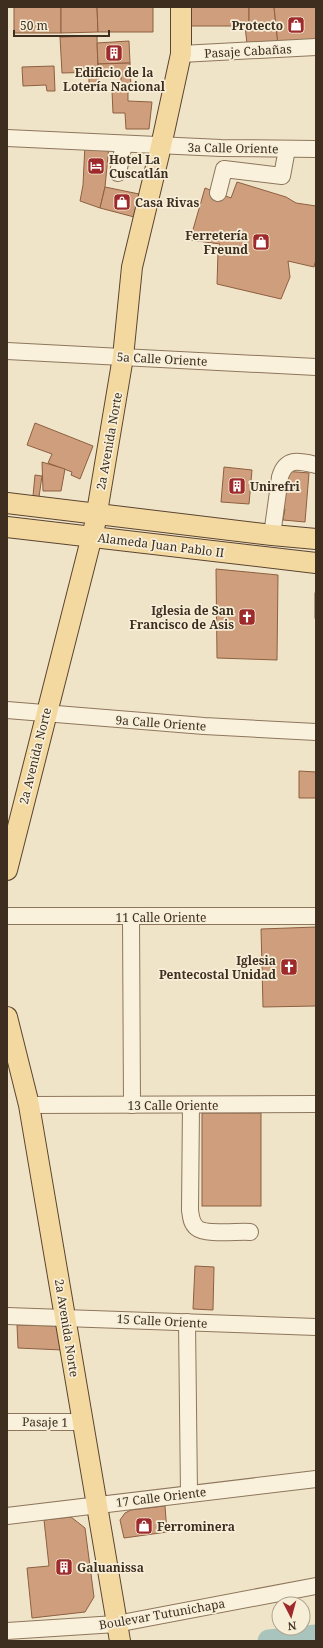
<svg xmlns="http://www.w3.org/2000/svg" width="323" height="1648" font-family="'Noto Serif',serif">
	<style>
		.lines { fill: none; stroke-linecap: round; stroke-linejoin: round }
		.river { stroke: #a9c4bc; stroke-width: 23 }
		.building { fill: #cf9f7d; stroke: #8d5f41 }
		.minor-casing { stroke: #8d765c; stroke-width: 18 }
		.major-casing { stroke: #5b4430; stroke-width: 22 }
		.minor { stroke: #faf1dc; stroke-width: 16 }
		.major { stroke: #f3d9a0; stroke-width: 20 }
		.labels { text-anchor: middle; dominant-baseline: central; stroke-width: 3.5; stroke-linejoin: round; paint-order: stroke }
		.poi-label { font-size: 12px; font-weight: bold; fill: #3d2e20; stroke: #f7eed8; text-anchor: start }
		.street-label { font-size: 12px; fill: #3d2e20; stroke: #f7eed8 }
	</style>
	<rect width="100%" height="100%" fill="#f0e4c8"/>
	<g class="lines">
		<polyline class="river" points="269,1641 316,1636"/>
	</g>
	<g class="building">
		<rect x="14" y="7" width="47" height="26"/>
		<polygon points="61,7 97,7 98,32 61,33"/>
		<polygon points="97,7 153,7 153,32 98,32"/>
		<rect x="191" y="7" width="58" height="19"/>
		<polygon points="249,7 274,7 278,43 247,44 245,26 249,26"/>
		<polygon points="274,7 316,7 316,43 278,45"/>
		<polygon points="97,36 98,72 62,73 60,37"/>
		<polygon points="129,41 130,63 98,64 97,43"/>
		<polygon points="130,63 131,88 121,89 121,75 98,75 98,64"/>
		<polygon points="54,66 55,91 47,91 46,85 23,86 22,67"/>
		<polygon points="89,72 98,72 99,85 89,84"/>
		<polygon points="112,91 128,91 128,101 152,102 149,129 126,129 125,113 113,113"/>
		<polygon points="85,144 109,146 105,187 100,208 80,201 83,185"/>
		<polygon points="237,182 286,197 296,203 316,206 316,259 314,267 288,261 290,277 281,299 217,284 218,252 220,244 190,240 205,188 231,198"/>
		<polygon points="105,187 144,195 138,218 100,208"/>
		<polygon points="35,423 93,446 80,479 71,475 72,472 48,463 52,454 27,445"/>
		<polygon points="42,462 65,469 61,491 43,491"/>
		<polygon points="224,467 252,470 249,504 221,502"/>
		<polygon points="285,471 309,473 305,522 283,520 285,509 282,509"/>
		<polygon points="35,475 42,476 39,497 33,496"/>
		<polygon points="216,569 278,575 277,660 217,658"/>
		<rect x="315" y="593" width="1" height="25"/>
		<polygon points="299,771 316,772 316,798 299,798"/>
		<polygon points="316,927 316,1006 263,1007 261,929"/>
		<rect x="202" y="1113" width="59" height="93"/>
		<polygon points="195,1266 214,1267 213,1310 193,1309"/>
		<polygon points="17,1325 57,1326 62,1350 18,1348"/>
		<polygon points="165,1506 167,1532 124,1538 120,1520 125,1513 131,1510"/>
		<polygon points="71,1517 85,1528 94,1597 85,1612 32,1618 27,1568 49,1566 44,1520"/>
	</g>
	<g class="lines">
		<defs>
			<g id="minor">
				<polyline points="181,54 316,47"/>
				<polyline points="7,138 221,148 316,149"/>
				<polyline points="118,173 124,144"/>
				<polyline points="218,193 224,169 282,176 287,149"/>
				<polyline points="7,351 316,367"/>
				<path d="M 272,535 L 280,477 C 286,457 299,461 316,465"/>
				<polyline points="7,710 204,726 316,732"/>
				<polyline points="7,916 316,916"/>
				<polyline points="131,917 132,1105"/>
				<polyline points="29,1105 316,1104"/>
				<path d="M 191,1105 L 190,1210 C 191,1217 191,1223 197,1228 C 205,1235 239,1231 250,1232"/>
				<polyline points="7,1316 316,1327"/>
				<polyline points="187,1322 189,1494"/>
				<polyline points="7,1422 83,1422"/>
				<polyline points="7,1516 316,1479"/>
				<polyline points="7,1631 116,1624 316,1586"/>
			</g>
			<g id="major">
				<polyline points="7,503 272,535 316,539"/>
				<polyline points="7,527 316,563"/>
				<polyline points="7,870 95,524 123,357 132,267 161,146 181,54 181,7"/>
				<polyline points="7,1017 29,1105 120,1641"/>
			</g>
		</defs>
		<use href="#minor" class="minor-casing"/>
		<use href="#major" class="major-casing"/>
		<use href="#minor" class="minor"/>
		<use href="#major" class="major"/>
	</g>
	<defs>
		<symbol id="shop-square" viewBox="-11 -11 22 22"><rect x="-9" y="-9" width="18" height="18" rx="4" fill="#9e2a2b" stroke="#f7eed8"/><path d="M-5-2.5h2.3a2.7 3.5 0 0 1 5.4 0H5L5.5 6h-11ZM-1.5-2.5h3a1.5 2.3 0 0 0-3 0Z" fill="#fff"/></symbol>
		<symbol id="building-square" viewBox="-11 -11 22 22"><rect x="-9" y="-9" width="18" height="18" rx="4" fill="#9e2a2b" stroke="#f7eed8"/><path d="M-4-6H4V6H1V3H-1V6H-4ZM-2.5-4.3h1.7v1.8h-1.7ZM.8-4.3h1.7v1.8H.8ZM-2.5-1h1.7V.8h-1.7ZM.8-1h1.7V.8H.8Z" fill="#fff"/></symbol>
		<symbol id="hotel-square" viewBox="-11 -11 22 22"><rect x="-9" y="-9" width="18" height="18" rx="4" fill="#9e2a2b" stroke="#f7eed8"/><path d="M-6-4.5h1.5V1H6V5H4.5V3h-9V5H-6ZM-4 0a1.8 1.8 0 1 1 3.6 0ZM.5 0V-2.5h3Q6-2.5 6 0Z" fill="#fff"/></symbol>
		<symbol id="church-square" viewBox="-11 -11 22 22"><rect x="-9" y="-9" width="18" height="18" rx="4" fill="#9e2a2b" stroke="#f7eed8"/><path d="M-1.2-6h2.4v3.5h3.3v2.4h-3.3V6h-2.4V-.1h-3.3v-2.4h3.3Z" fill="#fff"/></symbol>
	</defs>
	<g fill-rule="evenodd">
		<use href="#shop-square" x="286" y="15" width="20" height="20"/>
		<use href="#building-square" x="104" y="43" width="20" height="20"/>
		<use href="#hotel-square" x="86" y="156" width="20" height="20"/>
		<use href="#shop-square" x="112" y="192" width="20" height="20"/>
		<use href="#shop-square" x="251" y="232" width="20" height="20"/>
		<use href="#building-square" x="227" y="476" width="20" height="20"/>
		<use href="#church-square" x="237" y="607" width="20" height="20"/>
		<use href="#church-square" x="279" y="957" width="20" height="20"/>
		<use href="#shop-square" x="134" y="1516" width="20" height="20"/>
		<use href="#building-square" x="54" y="1557" width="20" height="20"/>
	</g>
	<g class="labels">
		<g class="poi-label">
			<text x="283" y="25" text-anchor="end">Protecto</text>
			<text x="114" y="72" text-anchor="middle">Edificio de la<tspan x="114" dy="14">Lotería Nacional</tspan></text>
			<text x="109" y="159">Hotel La<tspan x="109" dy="14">Cuscatlán</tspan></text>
			<text x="135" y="202">Casa Rivas</text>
			<text x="248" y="235" text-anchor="end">Ferretería<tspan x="248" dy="14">Freund</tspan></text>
			<text x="250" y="486">Unirefri</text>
			<text x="234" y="610" text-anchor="end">Iglesia de San<tspan x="234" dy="14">Francisco de Asis</tspan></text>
			<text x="276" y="960" text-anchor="end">Iglesia<tspan x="276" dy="14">Pentecostal Unidad</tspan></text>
			<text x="157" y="1526">Ferrominera</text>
			<text x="77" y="1567">Galuanissa</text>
		</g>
		<g class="street-label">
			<text transform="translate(248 51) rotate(-3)">Pasaje Cabañas</text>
			<text transform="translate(233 148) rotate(1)">3a Calle Oriente</text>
			<text transform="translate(162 359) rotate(3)">5a Calle Oriente</text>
			<text transform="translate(109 441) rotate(-80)">2a Avenida Norte</text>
			<text transform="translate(161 545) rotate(7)">Alameda Juan Pablo II</text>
			<text transform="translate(161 723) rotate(4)">9a Calle Oriente</text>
			<text transform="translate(35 756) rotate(-76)">2a Avenida Norte</text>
			<text x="161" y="917">11 Calle Oriente</text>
			<text x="173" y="1105">13 Calle Oriente</text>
			<text transform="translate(162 1321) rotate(3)">15 Calle Oriente</text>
			<text transform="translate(67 1328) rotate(81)">2a Avenida Norte</text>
			<text transform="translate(45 1422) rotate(1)">Pasaje 1</text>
			<text transform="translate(161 1497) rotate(-7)">17 Calle Oriente</text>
			<text transform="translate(162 1614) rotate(-10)">Boulevar Tutunichapa</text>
		</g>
	</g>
	<rect width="323" height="1648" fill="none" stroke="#3d2e20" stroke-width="16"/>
	<g transform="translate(291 1616) rotate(174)"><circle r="19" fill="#f7eed8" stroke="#ada18e"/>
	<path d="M0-3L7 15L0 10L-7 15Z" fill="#9e2a2b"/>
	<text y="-6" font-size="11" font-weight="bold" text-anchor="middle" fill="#3d2e20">N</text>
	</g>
	<path d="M14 30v6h95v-6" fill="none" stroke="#3d2e20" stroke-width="2"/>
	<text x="20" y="30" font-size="12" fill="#3d2e20" stroke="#f7eed8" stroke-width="3" paint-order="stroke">50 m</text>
</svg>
